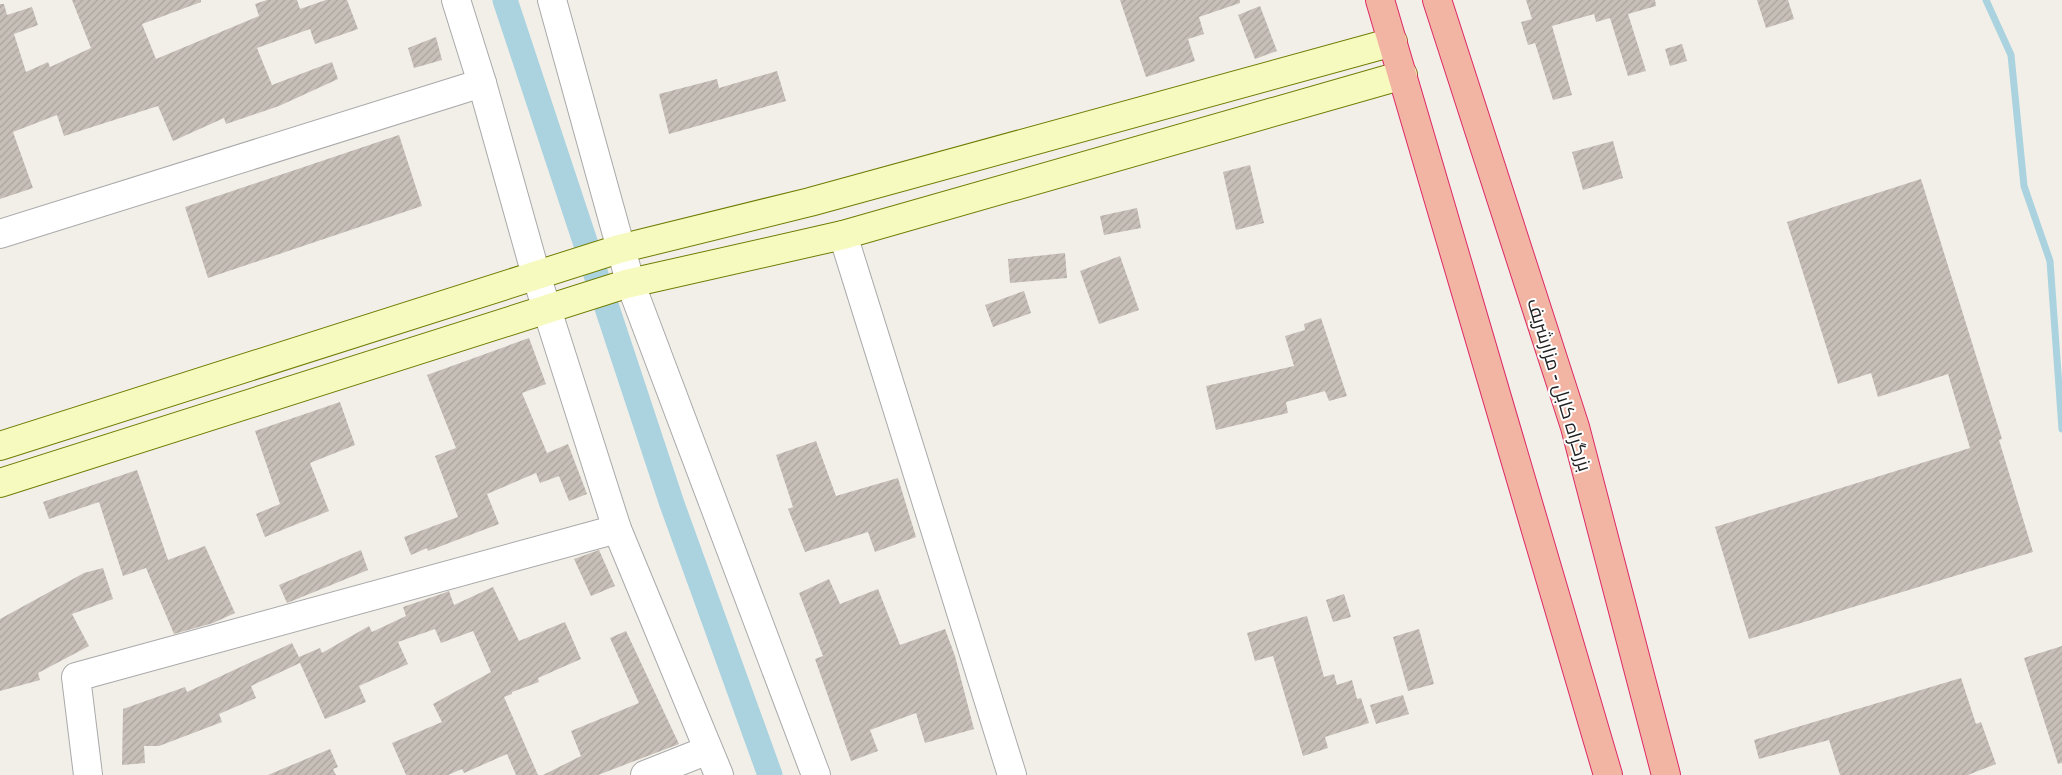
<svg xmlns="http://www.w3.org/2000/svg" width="2062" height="775" font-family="Signika,Cairo,sans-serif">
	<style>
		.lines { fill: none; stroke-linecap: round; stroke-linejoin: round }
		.stream { stroke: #aad3df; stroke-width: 7 }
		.canal { stroke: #aad3df; stroke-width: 25 }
		.building { fill: url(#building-hatch) }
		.minor-casing { stroke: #a9a9a9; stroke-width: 30 }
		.secondary-casing { stroke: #707d05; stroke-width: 30 }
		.trunk-casing { stroke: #dc2a67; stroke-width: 30 }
		.minor { stroke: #fff; stroke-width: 28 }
		.secondary { stroke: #f7fabf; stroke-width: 28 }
		.trunk { stroke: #f2b4a3; stroke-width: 28 }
		.labels { text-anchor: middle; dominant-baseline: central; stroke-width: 4; stroke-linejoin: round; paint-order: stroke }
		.street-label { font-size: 19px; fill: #222; stroke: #fff }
	</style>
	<defs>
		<pattern id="building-hatch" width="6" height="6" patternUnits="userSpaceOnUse" patternTransform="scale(1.25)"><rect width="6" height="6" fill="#c7bfb8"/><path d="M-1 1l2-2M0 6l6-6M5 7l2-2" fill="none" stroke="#aba49e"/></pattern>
	</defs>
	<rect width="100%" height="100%" fill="#f2efe9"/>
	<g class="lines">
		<polyline class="stream" points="1986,0 2011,55 2024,186 2050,261 2062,429"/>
		<polyline class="canal" points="505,0 672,504 770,775"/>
	</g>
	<g class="building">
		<polygon points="72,0 201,0 201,2 142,24 156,59 259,16 255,4 267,0 297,0 300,9 326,0 347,0 358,29 315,44 310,29 257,48 272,85 332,62 338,79 279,106 226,124 224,118 173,141 158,106 64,136 57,115 13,132 33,188 0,199 0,4 4,4 7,15 32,7 38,25 14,34 26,72 48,62 50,67 91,48"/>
		<polygon points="1120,0 1240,0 1240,3 1199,17 1204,34 1188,39 1195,61 1146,77"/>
		<polygon points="1526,0 1655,0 1656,6 1628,14 1646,71 1628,76 1610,18 1596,22 1594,14 1552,26 1572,95 1553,100 1535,43 1528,45 1521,22 1532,19"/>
		<polygon points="1757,0 1788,0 1794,19 1766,28"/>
		<polygon points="1260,6 1277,51 1255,59 1238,15"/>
		<polygon points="436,37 442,60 414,68 408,48"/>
		<polygon points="1682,44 1687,61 1670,66 1665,49"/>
		<polygon points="777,71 786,101 669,134 659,94 717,79 719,88"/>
		<polygon points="399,135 422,206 208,278 185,207"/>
		<polygon points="1613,141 1623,178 1583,190 1572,152"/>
		<polygon points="1250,165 1264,223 1236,230 1223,172"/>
		<polygon points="1921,179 2002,439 1999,440 2033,552 1749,639 1715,527 1970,448 1948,374 1878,397 1871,373 1838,384 1787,222"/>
		<polygon points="1137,208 1141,228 1104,235 1100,216"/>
		<polygon points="1065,253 1067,278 1010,283 1008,259"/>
		<polygon points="1120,256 1139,310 1099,324 1080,271"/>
		<polygon points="1024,291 1031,313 993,327 985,305"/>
		<polygon points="1321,318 1347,396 1329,401 1325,391 1286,402 1288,413 1216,430 1206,386 1294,366 1285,336 1305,330 1304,324"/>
		<polygon points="529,338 546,384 522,393 547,453 568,444 587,494 569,501 559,476 540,483 536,473 487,494 499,524 428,551 427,548 411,555 404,537 458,517 435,456 456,448 427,375"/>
		<polygon points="340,402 355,445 310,463 329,511 265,537 256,514 280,504 255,431"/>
		<polygon points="816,441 836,496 898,478 916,537 875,552 868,532 805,552 788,509 793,507 776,455"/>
		<polygon points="137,470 168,560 205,546 235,613 213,623 174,634 146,568 123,576 99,502 49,519 43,502"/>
		<polygon points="361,550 368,570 287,603 279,585"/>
		<polygon points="599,550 615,586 591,596 574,559"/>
		<polygon points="103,568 113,599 72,614 89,646 38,673 40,680 0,691 0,619 84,573"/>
		<polygon points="829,579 840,604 878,589 900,645 945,629 955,656 974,729 925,743 916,713 870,730 878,751 851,761 815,659 823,656 799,593"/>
		<polygon points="493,587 519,641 565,622 581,659 538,678 539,682 512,692 512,694 504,697 538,775 516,775 507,754 464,773 462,769 448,775 406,775 392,743 442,722 433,704 491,672 473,631 441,643 435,629 398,642 408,664 359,686 366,702 325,719 300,663 251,686 256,698 219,714 222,722 159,746 144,746 145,763 122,765 123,709 185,687 187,692 292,643 299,657 320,648 322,653 369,626 372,632 406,616 403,607 444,593 449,591 454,605"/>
		<polygon points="1344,594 1351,617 1333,622 1326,600"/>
		<polygon points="1307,616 1324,677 1334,674 1337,685 1352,680 1357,699 1361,698 1369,723 1325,737 1328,748 1303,756 1273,656 1255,661 1247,633"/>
		<polygon points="1419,629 1434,684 1408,691 1393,637"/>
		<polygon points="626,631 679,744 598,775 543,775 581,756 571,731 639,703 610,638"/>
		<polygon points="2062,646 2062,763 2058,764 2024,658"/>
		<polygon points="1961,678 1976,724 1981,722 1996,764 1978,771 1968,775 1840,775 1829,740 1759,759 1754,740"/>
		<polygon points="1403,695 1409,714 1376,724 1370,705"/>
		<polygon points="330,749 338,767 333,769 336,775 268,775"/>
	</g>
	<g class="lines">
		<defs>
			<g id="minor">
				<polyline points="456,0 482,83 536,275 617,529 719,775"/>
				<polyline points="552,0 631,285 816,775"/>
				<polyline points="0,234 482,83"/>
				<polyline points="843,235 1012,775"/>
				<polyline points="88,775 76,677 617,529"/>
				<polyline points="645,775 708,750"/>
			</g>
			<g id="secondary">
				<polyline points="0,446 619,249 810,202 1393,42"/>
				<polyline points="0,483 626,284 843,235 1403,75"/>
			</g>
			<g id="trunk">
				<polyline points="1380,0 1608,775"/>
				<polyline points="1437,0 1575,427 1666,775"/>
			</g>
		</defs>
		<use href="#minor" class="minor-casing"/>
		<use href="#secondary" class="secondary-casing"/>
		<use href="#trunk" class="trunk-casing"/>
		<use href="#minor" class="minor"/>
		<use href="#secondary" class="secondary"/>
		<use href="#trunk" class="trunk"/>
	</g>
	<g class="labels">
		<g class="street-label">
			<text transform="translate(1559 385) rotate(73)">بزرگراه کابل - مزارشریف</text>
		</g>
	</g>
</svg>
